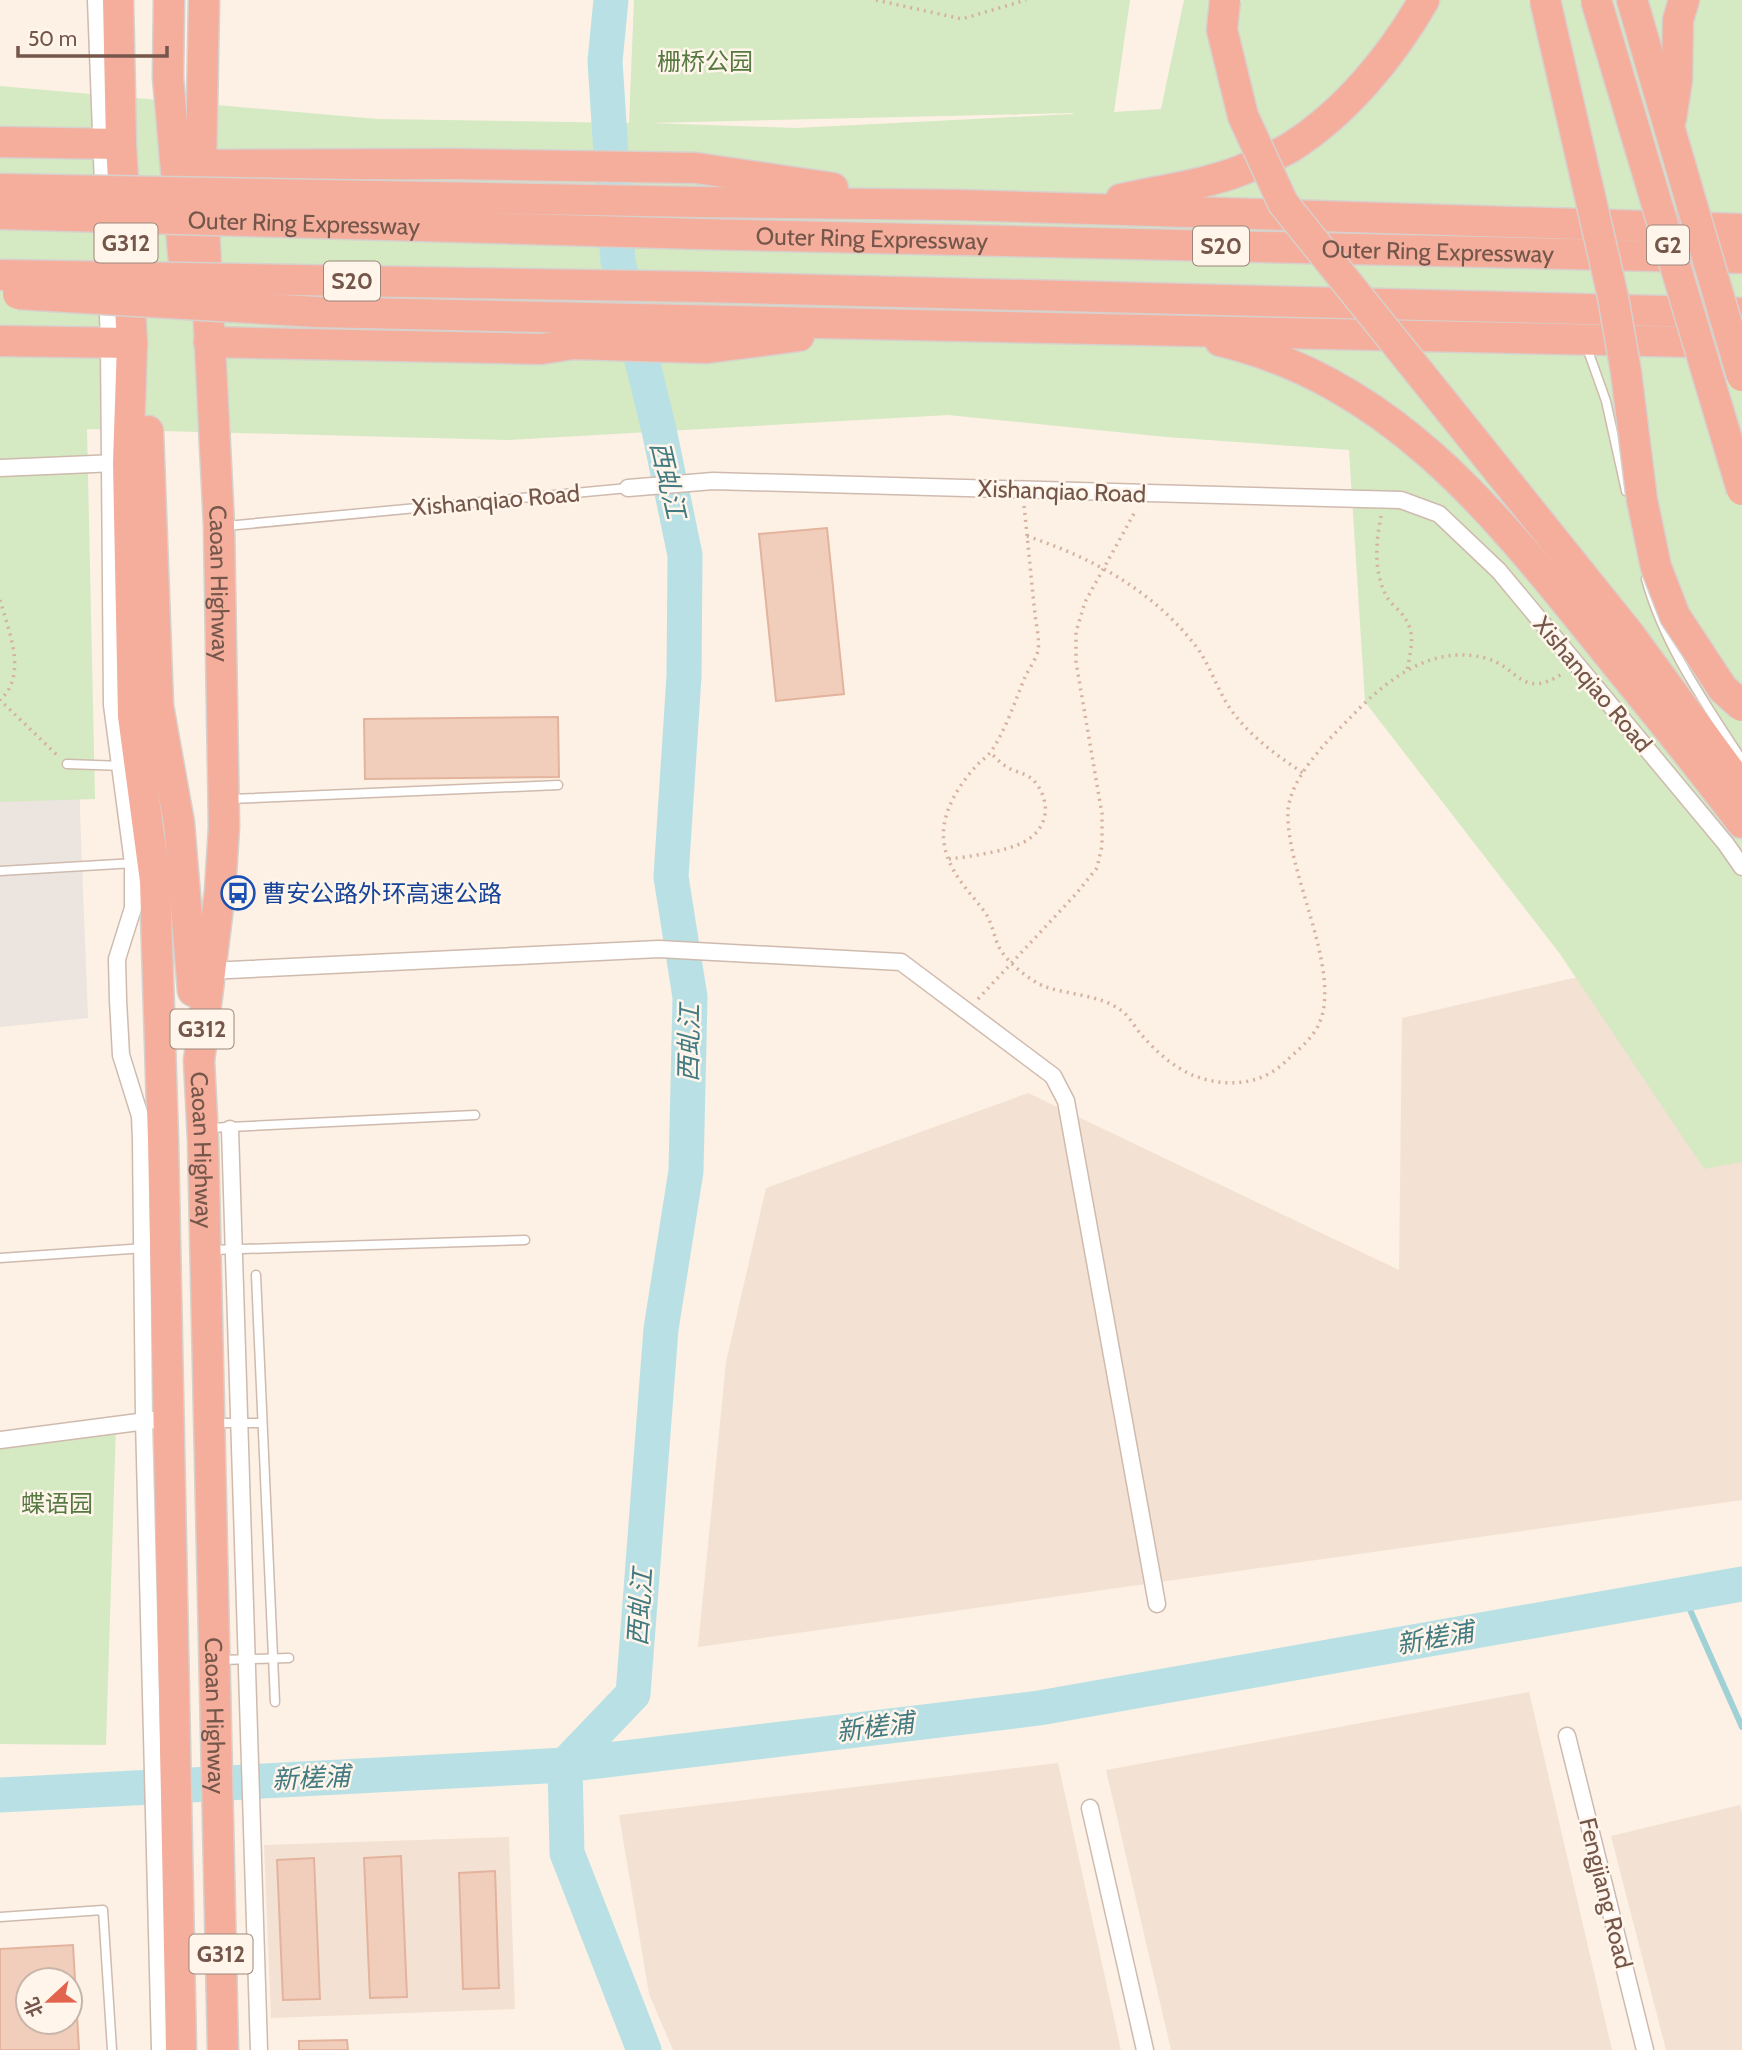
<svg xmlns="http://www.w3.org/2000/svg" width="1742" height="2050" font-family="Cabin,'Noto Sans SC',sans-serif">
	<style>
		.residential { fill: #f3e2d3 }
		.industrial { fill: #ebe4df }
		.green { fill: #d5e9c3; fill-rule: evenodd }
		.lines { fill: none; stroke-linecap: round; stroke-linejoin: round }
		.stream { stroke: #a0d1d6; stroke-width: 6 }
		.river { stroke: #b9e1e5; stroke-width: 35 }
		.building { fill: #f1cebc; stroke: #e3b39d; stroke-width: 2; fill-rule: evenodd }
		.lane-casing { stroke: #cfbaae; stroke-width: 11 }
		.street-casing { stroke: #cfbaae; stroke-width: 19 }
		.highway-casing { stroke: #d8d0cc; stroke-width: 33 }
		.path { stroke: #d5b1a0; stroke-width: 3.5; stroke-dasharray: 2 5; stroke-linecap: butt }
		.lane { stroke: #fff; stroke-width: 8 }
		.street { stroke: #fff; stroke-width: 16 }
		.highway { stroke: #f5ae9c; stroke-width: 30 }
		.highway-bridge-casing { stroke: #d8d0cc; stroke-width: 33; stroke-linecap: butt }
		.highway-bridge { stroke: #f5ae9c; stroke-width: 30 }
		.labels { text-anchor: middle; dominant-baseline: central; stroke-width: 5; stroke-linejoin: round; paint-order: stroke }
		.shield { fill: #fff5ea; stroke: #9e867a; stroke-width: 2 }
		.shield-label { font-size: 23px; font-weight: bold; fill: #74564a }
		.park-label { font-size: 24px; fill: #567942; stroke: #fff5ea }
		.street-label { font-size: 24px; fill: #74564a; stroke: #fff5ea }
		.transit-label { font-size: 24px; fill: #164399; stroke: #fff5ea; text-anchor: start }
		.water-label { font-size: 26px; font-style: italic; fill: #417a80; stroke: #fff5ea }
	</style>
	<rect width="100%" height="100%" fill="#fcf1e4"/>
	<g class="residential">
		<polygon points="1715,945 1742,995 1742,1500 698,1647 726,1362 766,1188 1028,1093 1399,1270 1402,1018"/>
		<polygon points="1529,1692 1612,2050 1171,2050 1106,1770"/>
		<polygon points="1058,1763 1121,2050 673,2050 649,1994 619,1815"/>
		<polygon points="1740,1805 1742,1813 1742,2050 1666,2050 1611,1836"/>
		<polygon points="509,1837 515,2009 271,2018 264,1845"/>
	</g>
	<polygon class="industrial" points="81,473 80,813 88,1018 0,1027 0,478"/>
	<g class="green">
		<path d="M 634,0 L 1130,0 L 1114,112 L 1161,109 L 1184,0 L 1742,0 L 1742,1162 L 1704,1169 L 1560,954 L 1365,702 L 1349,450 L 1166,437 L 948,415 L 507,440 L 87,429 L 95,799 L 0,802 L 0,86 L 377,119 L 629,123 ZM 1073,114 L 796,128 L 650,123 L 1073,113 Z"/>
		<polygon points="116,1424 106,1745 0,1744 0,1441"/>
	</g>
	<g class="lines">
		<polyline class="stream" points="1683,1594 1742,1727"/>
		<g class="river">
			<polyline points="611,0 605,61 618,262 659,430 685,555 684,676 671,877 690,997 686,1171 661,1329 633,1694 565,1765 567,1853 644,2050"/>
			<polyline points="0,1795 565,1765 1039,1708 1742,1584"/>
		</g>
	</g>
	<g class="building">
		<polygon points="827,528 844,694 776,701 759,534"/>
		<polygon points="558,717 559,777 365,779 364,719"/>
		<polygon points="401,1856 407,1997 370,1998 364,1858"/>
		<polygon points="314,1858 320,1999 283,2000 277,1860"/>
		<polygon points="495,1871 499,1988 463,1989 459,1873"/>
		<path d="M 73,1945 L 79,2050 L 0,2050 L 0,1949 ZM 28,1980 L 70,1980 L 70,2022 L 28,2022 Z"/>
		<polygon points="347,2040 348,2050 299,2050 299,2041"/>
	</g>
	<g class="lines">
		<defs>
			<g id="lane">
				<polyline points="1586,345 1606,401 1626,491"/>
				<polyline points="226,526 628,488"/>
				<path d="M 1646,579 C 1664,645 1705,703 1742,760"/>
				<polyline points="67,764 123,766"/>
				<polyline points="230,799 558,785"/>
				<polyline points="0,871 135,863"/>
				<polyline points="209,1128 475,1115"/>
				<polyline points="212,1250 525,1240"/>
				<polyline points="0,1258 145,1248"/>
				<polyline points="256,1275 275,1702"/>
				<polyline points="216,1423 262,1423"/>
				<polyline points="221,1660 289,1658"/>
				<polyline points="0,1917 103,1910 112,2050"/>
			</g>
			<g id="street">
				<polyline points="96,0 109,343 112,705 133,863 133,908 117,959 118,1000 121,1055 140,1116 141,1140 144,1420 160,2050"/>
				<polyline points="0,468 116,463"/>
				<polyline points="628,488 713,481 1401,500 1439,514 1499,571 1726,844 1742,867"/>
				<polyline points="208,971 659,949 901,962 1053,1076 1066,1101 1157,1604"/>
				<polyline points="230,1129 259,2050"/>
				<polyline points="0,1440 154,1420"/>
				<polyline points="1567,1736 1645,2050"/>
				<polyline points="1090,1808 1145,2050"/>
			</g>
			<g id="highway">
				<polyline points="118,0 121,144 132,343 128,463 133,716 155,881 163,1140 181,2050"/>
				<polyline points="169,0 168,77 187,299 190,304"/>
				<path id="s1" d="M 204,0 L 201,165 L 219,526 L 224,827 L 220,891 L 199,1061 L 203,1139 L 223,2050"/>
				<polyline points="1632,0 1670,130"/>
				<polyline points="1671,119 1677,80 1678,20 1684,0"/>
				<polyline points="0,142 121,144"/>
				<polyline points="201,165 452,164 696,168 833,188"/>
				<path d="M 1121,199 C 1161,190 1204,185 1242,170 C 1258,163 1276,156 1291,147 C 1346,112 1392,56 1424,0"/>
				<polyline points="698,202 958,205 1742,229"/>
				<path id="s2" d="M 700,234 L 1742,258"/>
				<polyline points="703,287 1742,313"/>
				<polyline points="317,312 1742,343"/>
				<polyline points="0,341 132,343"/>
				<path d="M 1220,341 C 1391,382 1492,510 1596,639 C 1645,700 1695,760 1742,823"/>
				<polyline points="209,342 541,349 573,344 707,348 799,336"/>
				<polyline points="148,431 158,706 179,823 193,991"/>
				<polyline points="1468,433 1630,635 1742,788"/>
			</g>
		</defs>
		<use href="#lane" class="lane-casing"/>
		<use href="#street" class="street-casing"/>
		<use href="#highway" class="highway-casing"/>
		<g class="path">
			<polyline points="876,0 962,19 1026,0"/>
			<path d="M 1024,506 C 1028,542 1031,578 1035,614 C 1036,625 1040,640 1038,651 C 1036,659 1029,669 1025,677 C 1016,699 1005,731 992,750 C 988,756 982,760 977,765 C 958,786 940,814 944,843 C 948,871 968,890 984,911 C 992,922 993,933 998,945 C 1004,960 1031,982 1046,987 C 1070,995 1101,995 1122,1011 C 1129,1016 1134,1026 1140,1033 C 1157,1053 1178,1072 1204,1079 C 1233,1087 1263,1083 1285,1062 C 1296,1052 1313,1038 1319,1024 C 1343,971 1285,870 1288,811 C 1290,777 1329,739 1352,716 C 1386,680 1432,644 1485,658 C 1520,667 1520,700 1562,674"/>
			<path d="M 1381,516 C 1376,542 1373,572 1387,597 C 1390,603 1397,608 1401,613 C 1417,631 1411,649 1407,670"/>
			<path d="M 1027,536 C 1092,558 1151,589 1195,645 C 1210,664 1217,690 1231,710 C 1250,736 1276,755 1303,773"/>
			<path d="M 0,600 C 9,632 28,675 0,700 L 58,756"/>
			<path d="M 949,859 C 972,856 1004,852 1024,842 C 1048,829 1052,803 1035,782 C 1028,773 1016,773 1007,767 C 1001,764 995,757 990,752"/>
			<polyline points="978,999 1075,895 1097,868 1102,846 1102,814 1076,662 1076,632 1085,602 1136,510"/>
		</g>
		<use href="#lane" class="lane"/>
		<use href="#street" class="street"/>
		<use href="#highway" class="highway"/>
		<defs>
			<g id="highway-bridge">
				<polyline points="1225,0 1222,30 1243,116 1283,203 1468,433"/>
				<polyline points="1545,0 1613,297 1626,372 1642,500 1656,567 1675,616 1723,689 1742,706"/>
				<polyline points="1596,0 1742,490"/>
				<polyline points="1670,130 1742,376"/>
				<polyline points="0,189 698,202"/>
				<path id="s3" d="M 0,214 L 700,234"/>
				<polyline points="0,275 703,287"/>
				<polyline points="18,294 317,312"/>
			</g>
		</defs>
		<use href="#highway-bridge" class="highway-bridge-casing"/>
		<use href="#highway-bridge" class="highway-bridge"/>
	</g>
	<defs>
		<symbol id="bus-ring" viewBox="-11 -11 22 22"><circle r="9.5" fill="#fff5ea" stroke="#1a4fb4" stroke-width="1.5"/><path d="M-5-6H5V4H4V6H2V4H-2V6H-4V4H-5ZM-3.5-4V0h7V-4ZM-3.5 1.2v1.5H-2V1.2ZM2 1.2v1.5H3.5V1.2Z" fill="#1a4fb4"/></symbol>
	</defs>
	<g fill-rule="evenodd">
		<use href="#bus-ring" x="219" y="874" width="38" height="38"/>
	</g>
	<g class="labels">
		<g class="shield">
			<rect x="94.5" y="223.5" width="63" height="39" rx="5"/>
			<rect x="1647" y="225.5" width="42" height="39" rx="5"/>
			<rect x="1193" y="226.5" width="56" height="39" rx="5"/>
			<rect x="324" y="261.5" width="56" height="39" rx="5"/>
			<rect x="170.5" y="1009.5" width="63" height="39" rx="5"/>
			<rect x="189.5" y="1934.5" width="63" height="39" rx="5"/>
		</g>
		<g class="shield-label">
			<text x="126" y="243">G312</text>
			<text x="1668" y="245">G2</text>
			<text x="1221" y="246">S20</text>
			<text x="352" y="281">S20</text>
			<text x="202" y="1029">G312</text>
			<text x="221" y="1954">G312</text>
		</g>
		<g class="park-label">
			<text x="705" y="61">栅桥公园</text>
			<text x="57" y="1503">蝶语园</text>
		</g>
		<g class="street-label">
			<text stroke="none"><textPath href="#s3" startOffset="304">Outer Ring Expressway</textPath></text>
			<text stroke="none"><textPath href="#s2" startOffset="172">Outer Ring Expressway</textPath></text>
			<text stroke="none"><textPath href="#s2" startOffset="738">Outer Ring Expressway</textPath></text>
			<text transform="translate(1062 491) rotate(2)">Xishanqiao Road</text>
			<text transform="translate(496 500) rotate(-5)">Xishanqiao Road</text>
			<text stroke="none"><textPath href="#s1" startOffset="584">Caoan Highway</textPath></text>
			<text transform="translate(1593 684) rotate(50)">Xishanqiao Road</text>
			<text stroke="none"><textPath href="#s1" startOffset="1152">Caoan Highway</textPath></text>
			<text stroke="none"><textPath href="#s1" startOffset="1718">Caoan Highway</textPath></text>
			<text transform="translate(1606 1893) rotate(76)">Fengjiang Road</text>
		</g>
		<g class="transit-label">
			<text x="262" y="893">曹安公路外环高速公路</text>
		</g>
		<g class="water-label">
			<text transform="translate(668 480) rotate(77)">西虬江</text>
			<text transform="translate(689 1043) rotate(-89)">西虬江</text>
			<text transform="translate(640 1607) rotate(-86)">西虬江</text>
			<text transform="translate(1435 1638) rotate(-10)">新槎浦</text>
			<text transform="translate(875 1727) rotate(-7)">新槎浦</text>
			<text transform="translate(311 1778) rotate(-3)">新槎浦</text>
		</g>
	</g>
	<g transform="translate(49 2001) rotate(248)"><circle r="33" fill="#fff5ea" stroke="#c7b5aa" stroke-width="2"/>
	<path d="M0-5L12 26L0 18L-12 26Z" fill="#e3644c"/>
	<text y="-10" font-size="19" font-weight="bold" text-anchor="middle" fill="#74564a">北</text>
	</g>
	<path d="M18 46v10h149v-10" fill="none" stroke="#74564a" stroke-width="3.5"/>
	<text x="28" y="46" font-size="21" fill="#74564a" stroke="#fff5ea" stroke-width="5" paint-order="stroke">50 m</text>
</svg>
